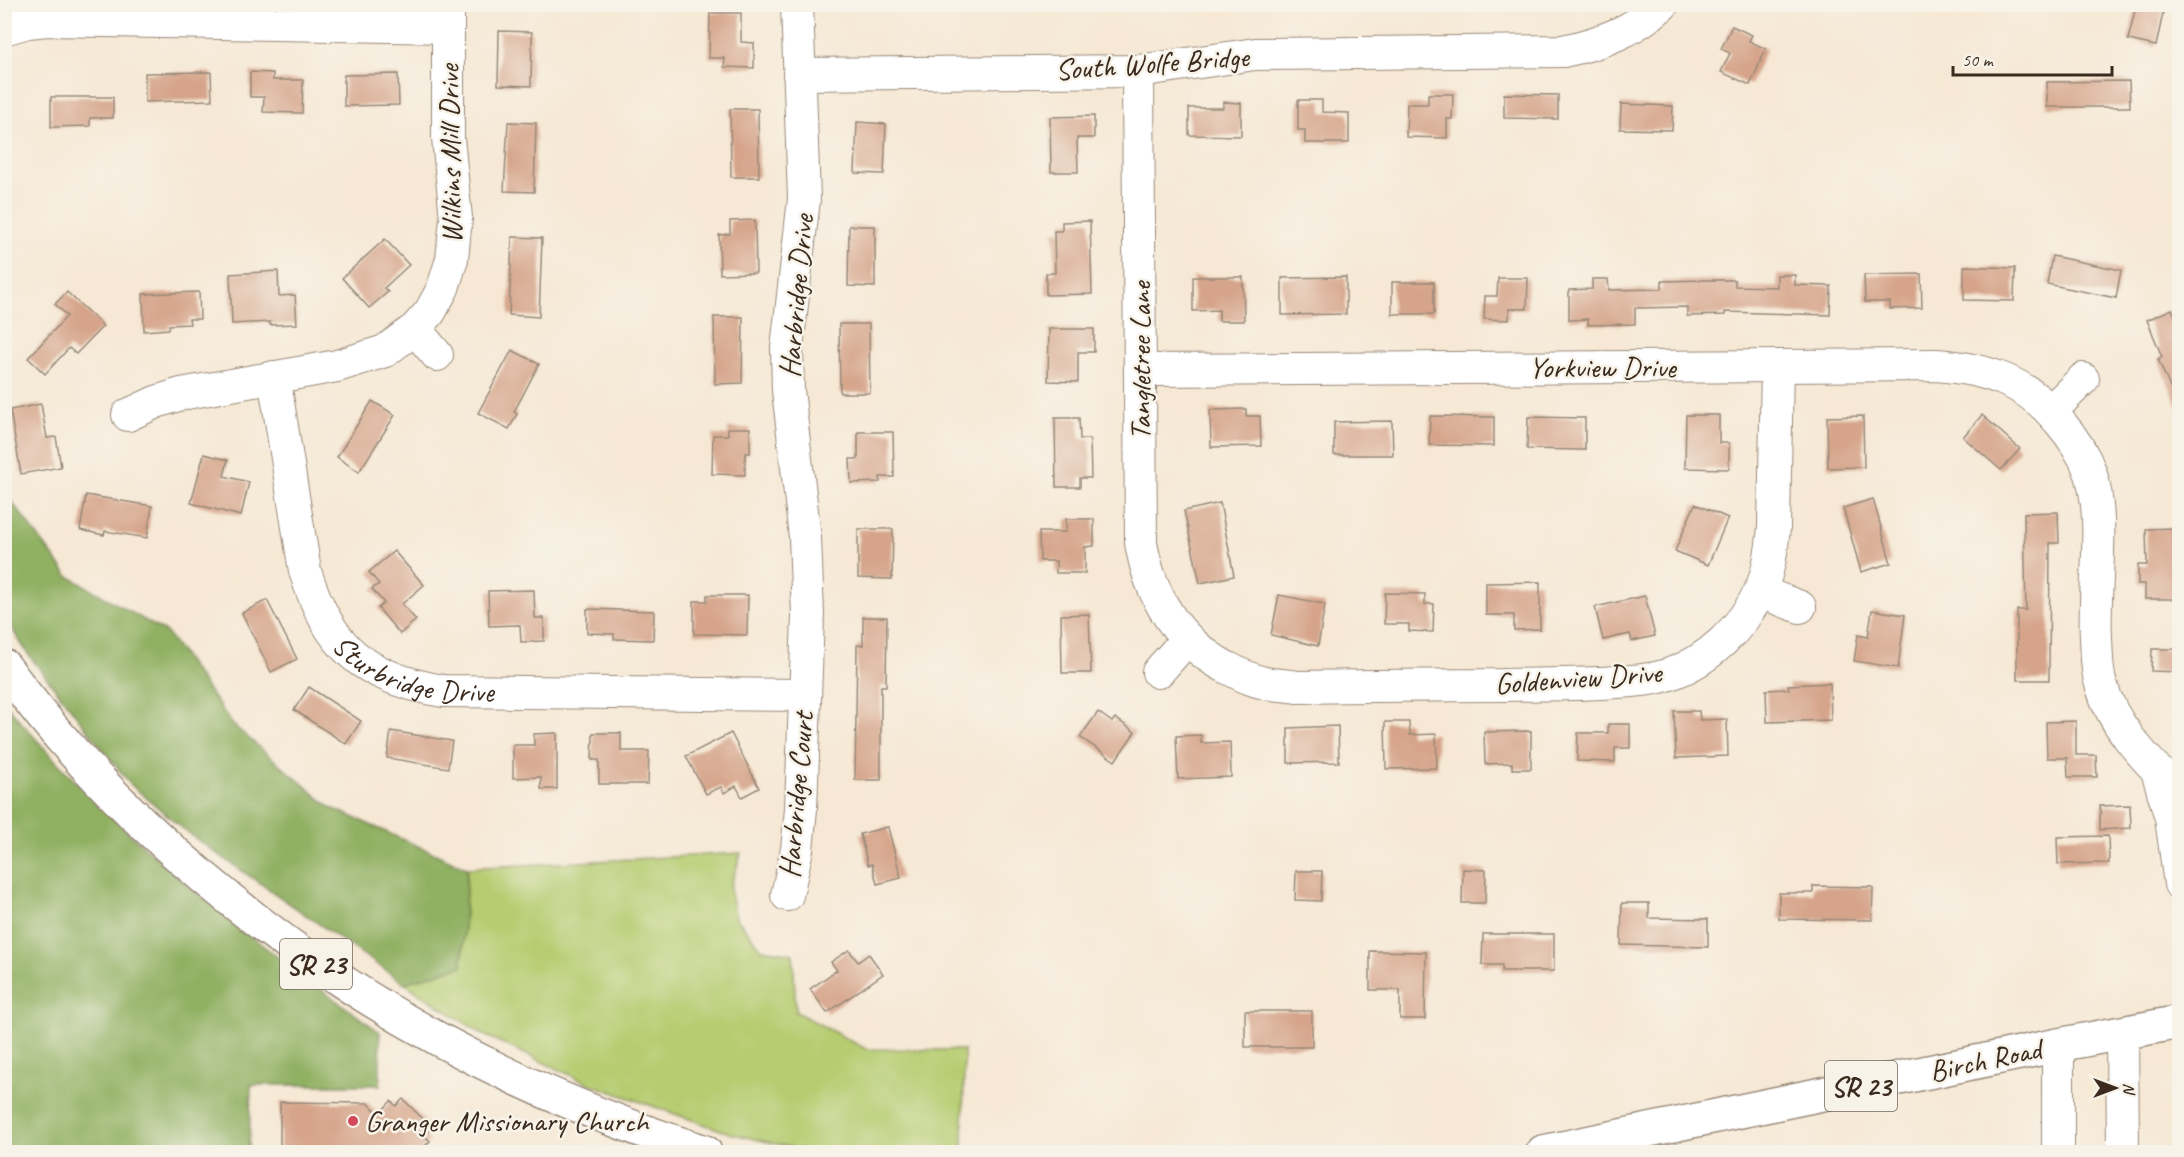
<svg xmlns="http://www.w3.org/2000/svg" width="2184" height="1157" font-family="Caveat,sans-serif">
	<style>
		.green { fill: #b5cc70; stroke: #787b47; stroke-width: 1.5 }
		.forest { fill: #90b062; stroke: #666d40; stroke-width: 1.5 }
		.building { fill: #d6a48a }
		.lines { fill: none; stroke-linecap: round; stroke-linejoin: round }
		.minor-casing { stroke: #988979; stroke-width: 34 }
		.major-casing { stroke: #988979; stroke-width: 36 }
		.minor { stroke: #fff; stroke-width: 32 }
		.major { stroke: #fff; stroke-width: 33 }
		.poi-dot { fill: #d1495b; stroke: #f7f3e8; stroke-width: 2 }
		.labels { text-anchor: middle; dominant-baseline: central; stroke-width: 5; stroke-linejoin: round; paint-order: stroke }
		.shield { fill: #f7f3e8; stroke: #73665b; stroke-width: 1.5 }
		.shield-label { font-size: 28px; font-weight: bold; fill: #3b2a1e }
		.street-label { font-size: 30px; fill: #3b2a1e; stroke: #f7f3e8 }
		.poi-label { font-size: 30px; fill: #3b2a1e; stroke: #f7f3e8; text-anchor: start }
	</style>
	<rect width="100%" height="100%" fill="#f7f3e8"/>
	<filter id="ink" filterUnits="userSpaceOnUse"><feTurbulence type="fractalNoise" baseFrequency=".0167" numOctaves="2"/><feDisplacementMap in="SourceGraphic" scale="12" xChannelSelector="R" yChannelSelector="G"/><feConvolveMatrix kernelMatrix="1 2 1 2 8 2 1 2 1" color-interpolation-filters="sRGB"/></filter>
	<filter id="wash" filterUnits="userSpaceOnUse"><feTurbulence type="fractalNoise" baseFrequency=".008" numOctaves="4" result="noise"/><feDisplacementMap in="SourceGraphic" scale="24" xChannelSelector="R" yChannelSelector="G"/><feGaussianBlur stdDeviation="1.35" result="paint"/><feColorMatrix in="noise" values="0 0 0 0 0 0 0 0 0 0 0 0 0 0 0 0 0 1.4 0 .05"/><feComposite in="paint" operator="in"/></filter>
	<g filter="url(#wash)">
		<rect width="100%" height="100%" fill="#f6e8d4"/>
		<polygon class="green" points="741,853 730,889 736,918 762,949 793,954 796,1012 866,1049 964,1050 963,1152 811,1152 729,1133 590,1084 482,1034 404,983 462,966 467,868"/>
		<g class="forest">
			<polygon points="5,493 68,576 167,633 233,725 330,807 467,868 462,966 404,983 193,837 130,784 28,654 5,618"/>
			<path d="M 4,702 C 111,832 244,935 380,1032 L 380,1085 L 251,1085 L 249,1152 L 5,1152 Z"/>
		</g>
		<g id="blocks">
			<g class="building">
				<polygon points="2141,4 2165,4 2156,46 2128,40 2135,10 2139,11"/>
				<polygon points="710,13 741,13 741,42 754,43 754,68 724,67 725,58 709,58"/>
				<polygon points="1732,26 1752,35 1749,41 1766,49 1750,85 1721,72 1730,53 1721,49"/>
				<polygon points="499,31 532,32 531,86 498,85"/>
				<polygon points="211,72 212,100 145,102 145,73"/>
				<polygon points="250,72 273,73 273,80 303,80 302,113 263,112 264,97 250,97"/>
				<polygon points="398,74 399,105 344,106 344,75"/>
				<polygon points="2129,81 2130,107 2047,107 2047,82"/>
				<polygon points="1428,94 1453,94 1452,119 1447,119 1447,138 1406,137 1407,104 1428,104"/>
				<polygon points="1504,94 1558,95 1558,119 1504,118"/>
				<polygon points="51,97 113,97 113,118 90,118 90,126 51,127"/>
				<polygon points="1298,100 1322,100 1322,112 1349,113 1349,143 1305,143 1305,130 1298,130"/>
				<polygon points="1223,102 1241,103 1241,136 1189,135 1189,108 1223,108"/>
				<polygon points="1621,104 1673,106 1672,130 1620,129"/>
				<polygon points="730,109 758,109 759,177 731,177"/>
				<polygon points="1094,116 1094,138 1077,138 1078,172 1051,172 1050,117"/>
				<polygon points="508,122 536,123 534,192 504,191"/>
				<polygon points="857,122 886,124 884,174 855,173"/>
				<polygon points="755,220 756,273 720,274 719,235 730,234 730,221"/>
				<polygon points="1090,221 1092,294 1046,295 1046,273 1055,273 1054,231 1062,231 1062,222"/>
				<polygon points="849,226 875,226 875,287 848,286"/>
				<polygon points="512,237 542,238 539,317 509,315"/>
				<polygon points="385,239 409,265 384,288 388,292 369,308 342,278"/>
				<polygon points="2052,256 2121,270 2116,298 2047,284"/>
				<polygon points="1964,266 2015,268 2014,301 1964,300"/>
				<polygon points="278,271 279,296 295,295 297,324 270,325 270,322 232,324 230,274"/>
				<polygon points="1921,274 1922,308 1890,309 1890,302 1865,302 1864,275"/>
				<polygon points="1777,275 1795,275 1795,285 1831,286 1830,315 1725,312 1725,315 1687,316 1687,307 1635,308 1635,324 1588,325 1588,319 1569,320 1569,290 1592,289 1592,279 1608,279 1609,290 1662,289 1662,281 1704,280 1735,280 1735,286 1777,287"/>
				<polygon points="1193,277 1243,277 1244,321 1219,321 1219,310 1193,311"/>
				<polygon points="1346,277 1346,314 1282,315 1282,278"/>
				<polygon points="1498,278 1528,278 1527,309 1509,309 1509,320 1484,319 1485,296 1497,296"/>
				<rect x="1392" y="282" width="42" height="32"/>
				<polygon points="67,292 103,326 76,354 69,348 45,374 28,358 67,316 55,304"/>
				<polygon points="199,292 200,319 189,319 190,324 169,325 169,329 144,331 143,294"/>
				<polygon points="2172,309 2180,327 2179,409 2158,359 2162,357 2147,320"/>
				<polygon points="714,317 743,317 742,383 715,384"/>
				<polygon points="839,324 869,324 870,393 840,393"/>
				<polygon points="1049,329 1094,329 1094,352 1078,352 1078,382 1048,381"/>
				<polygon points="512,350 539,364 514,412 517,414 509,429 478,413"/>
				<polygon points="372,401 395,415 359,472 337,457"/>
				<polygon points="41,404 47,438 56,437 61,467 21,474 10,410"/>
				<polygon points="1246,409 1246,416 1260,416 1261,446 1211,447 1210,410"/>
				<polygon points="1686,415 1719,415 1719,443 1729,443 1729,469 1685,468"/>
				<polygon points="1982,415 2020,449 2001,470 1963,437"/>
				<polygon points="1430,416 1494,417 1494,446 1429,445"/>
				<polygon points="1863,416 1864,467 1828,468 1827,417"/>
				<polygon points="1528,417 1585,418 1585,450 1527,449"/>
				<polygon points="1055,418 1079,418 1080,439 1090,439 1091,478 1080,478 1080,487 1056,487"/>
				<polygon points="1392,421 1393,455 1334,455 1334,422"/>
				<polygon points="728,428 750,428 750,453 745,453 745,475 712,474 713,435 728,435"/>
				<polygon points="858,432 893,432 894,477 880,477 880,482 851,483 850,459 858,459"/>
				<polygon points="204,454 228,460 224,476 249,482 241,516 191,503"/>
				<polygon points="86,495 152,506 147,538 105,531 104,535 80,530"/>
				<polygon points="1873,499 1891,563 1861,572 1843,508"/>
				<polygon points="1220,503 1234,576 1200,583 1184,511"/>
				<polygon points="1695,504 1728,518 1708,565 1675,551"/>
				<polygon points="2058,512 2059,543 2050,543 2049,680 2017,680 2017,610 2026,610 2024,513"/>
				<polygon points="1066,519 1094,519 1094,546 1085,547 1085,573 1056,573 1056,561 1040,561 1039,532 1066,532"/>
				<polygon points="2173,528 2175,599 2145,599 2145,584 2138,584 2138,565 2147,565 2146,529"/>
				<polygon points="858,529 893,529 892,579 858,578"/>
				<polygon points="394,551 424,585 402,604 416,620 400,634 378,608 384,603 372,589 379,584 369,572"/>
				<polygon points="1540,582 1540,629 1514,630 1514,615 1486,615 1486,583"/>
				<polygon points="534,590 535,618 544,618 544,641 521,642 520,625 489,626 488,591"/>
				<polygon points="1385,593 1425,594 1425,604 1434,604 1433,632 1409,631 1409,624 1384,624"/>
				<polygon points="707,595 748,595 747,635 694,634 694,601 707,601"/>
				<polygon points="1279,595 1325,604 1318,646 1271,635"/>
				<polygon points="1645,596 1655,636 1632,641 1630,634 1603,640 1595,607"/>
				<polygon points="267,600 297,659 271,672 242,613"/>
				<polygon points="587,609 654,611 653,640 614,639 614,634 587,633"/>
				<polygon points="1872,610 1905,615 1898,668 1854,661 1858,635 1868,637"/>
				<polygon points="1089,614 1091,673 1062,673 1061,615"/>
				<polygon points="863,617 887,617 886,686 881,686 881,780 855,780 857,645 863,645"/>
				<polygon points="2152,649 2180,649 2180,672 2151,671"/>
				<polygon points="1830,683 1831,720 1767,722 1766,690 1789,689 1788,685"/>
				<polygon points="309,687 361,721 346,744 294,710"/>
				<polygon points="1674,711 1699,711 1700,720 1727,719 1728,756 1676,758"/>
				<polygon points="1098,712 1112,722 1115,718 1135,732 1115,761 1080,737"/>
				<polygon points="2076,721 2076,755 2096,755 2097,777 2068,777 2067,758 2047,758 2046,722"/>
				<polygon points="1385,722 1409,722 1410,735 1436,734 1437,768 1386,769"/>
				<polygon points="1608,724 1630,724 1630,748 1615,748 1615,762 1577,761 1578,733 1608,733"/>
				<polygon points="1338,726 1339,762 1288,763 1288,728"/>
				<polygon points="391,731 452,741 448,768 387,758"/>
				<polygon points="1531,731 1531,769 1512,769 1512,763 1485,764 1484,732"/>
				<polygon points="557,733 557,789 541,789 541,777 513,778 513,745 534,745 534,734"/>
				<polygon points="593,733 621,733 621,751 649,751 648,784 599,784 599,760 592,760"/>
				<polygon points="731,733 759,788 742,797 736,786 724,793 721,787 706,794 686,756"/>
				<polygon points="1201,735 1201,743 1230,742 1231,777 1178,779 1176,736"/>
				<polygon points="2130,805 2131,828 2100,830 2100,806"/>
				<polygon points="888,827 901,878 877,884 872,864 868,865 860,834"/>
				<polygon points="2108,836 2109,863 2058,864 2057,837"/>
				<polygon points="1463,869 1486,870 1485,903 1462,903"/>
				<polygon points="1296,871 1322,871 1321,901 1295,900"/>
				<polygon points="1813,886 1873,887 1872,920 1779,919 1779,893 1813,893"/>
				<polygon points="1622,903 1649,903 1649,918 1708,919 1708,947 1621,945"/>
				<polygon points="1483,934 1554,934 1554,971 1502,971 1502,965 1482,965"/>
				<polygon points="849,950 858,962 869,954 883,974 827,1013 810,989 837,970 831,962"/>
				<polygon points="1370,951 1426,952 1425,1019 1400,1019 1400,990 1370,990"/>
				<rect x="1245" y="1011" width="67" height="36"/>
				<polygon points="403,1099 432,1128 425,1136 430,1141 419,1152 280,1152 280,1102 368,1103 379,1114 391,1101 396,1106"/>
			</g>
		</g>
	</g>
	<g filter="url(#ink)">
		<use href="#blocks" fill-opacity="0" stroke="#988979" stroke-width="1.5"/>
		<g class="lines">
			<defs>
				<g id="minor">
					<polyline points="7,28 28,22 47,20 448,27"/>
					<path d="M 1138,71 L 1141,543 C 1150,595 1175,638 1222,665 C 1236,672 1249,680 1265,683 C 1275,685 1286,685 1297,687 C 1365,686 1434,685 1502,685 C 1540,684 1578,685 1616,682 C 1634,681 1653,680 1670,674 C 1708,661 1741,629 1759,593 C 1769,573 1772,549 1774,527 L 1777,366"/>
					<path d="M 799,74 L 1138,71 L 1255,54 L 1563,51 C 1602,43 1633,31 1663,4"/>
					<polyline points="415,329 437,355"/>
					<path d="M 1141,370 L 1937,365 C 1985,369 2026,381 2058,420 C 2072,436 2084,454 2091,474 C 2106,523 2093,587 2096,638 C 2097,653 2096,669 2101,684 C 2113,728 2149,762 2180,794"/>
					<path id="s1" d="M 274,377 L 305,571 C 329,647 363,678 443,691 L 804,695"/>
					<polyline points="2051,411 2083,379"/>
					<polyline points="128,415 156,402 181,394 337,366 385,351 415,329 430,312 443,288 452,259 456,218 448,138 448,4"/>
					<polyline points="1760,592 1800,607"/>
					<polyline points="1158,672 1187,639"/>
					<polyline points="2158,774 2171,818 2180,884"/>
					<polyline points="787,895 797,849 801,809 808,616 805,537 788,390 787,348 804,199 797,4"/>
					<polyline points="2122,1033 2123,1152"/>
					<polyline points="2058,1152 2058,1045"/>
				</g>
				<g id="major">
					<path d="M 4,666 C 61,745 129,815 203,877 C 354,1005 517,1092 705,1152"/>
					<polyline points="1543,1152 2058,1045 2180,1022"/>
				</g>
			</defs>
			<use href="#minor" class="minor-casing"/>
			<use href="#major" class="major-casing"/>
			<use href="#minor" class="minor"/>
			<use href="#major" class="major"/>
		</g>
	</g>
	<circle class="poi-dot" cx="353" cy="1121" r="6"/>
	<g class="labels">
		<g class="shield">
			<rect x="280" y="939" width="72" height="50" rx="4.5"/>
			<rect x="1825" y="1061" width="72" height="50" rx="4.5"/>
		</g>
		<g class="shield-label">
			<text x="316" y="964">SR 23</text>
			<text x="1861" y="1086">SR 23</text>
		</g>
		<g class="street-label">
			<text transform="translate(1152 63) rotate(-4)">South Wolfe Bridge</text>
			<text transform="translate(450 154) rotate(-91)">Wilkins Mill Drive</text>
			<text transform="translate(796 296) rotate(-85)">Harbridge Drive</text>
			<text transform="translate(1140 361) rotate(-90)">Tangletree Lane</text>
			<text x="1602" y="367">Yorkview Drive</text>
			<text stroke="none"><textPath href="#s1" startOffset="358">Sturbridge Drive</textPath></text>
			<text transform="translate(1578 678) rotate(-4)">Goldenview Drive</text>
			<text transform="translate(796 795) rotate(-85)">Harbridge Court</text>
			<text transform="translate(1985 1060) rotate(-12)">Birch Road</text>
		</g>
		<g class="poi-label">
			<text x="365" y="1121">Granger Missionary Church</text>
		</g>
	</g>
	<rect width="2184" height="1157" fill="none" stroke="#f7f3e8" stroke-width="24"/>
	<g transform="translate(2115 1088) rotate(90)" stroke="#f7f3e8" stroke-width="4.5" paint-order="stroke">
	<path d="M0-4.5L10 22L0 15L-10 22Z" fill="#3b2a1e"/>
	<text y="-9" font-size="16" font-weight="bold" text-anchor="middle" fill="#3b2a1e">N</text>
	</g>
	<path d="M1953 66v9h159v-9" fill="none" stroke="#3b2a1e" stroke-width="3"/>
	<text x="1962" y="66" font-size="18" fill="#3b2a1e" stroke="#f7f3e8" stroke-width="4.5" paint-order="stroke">50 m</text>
</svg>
